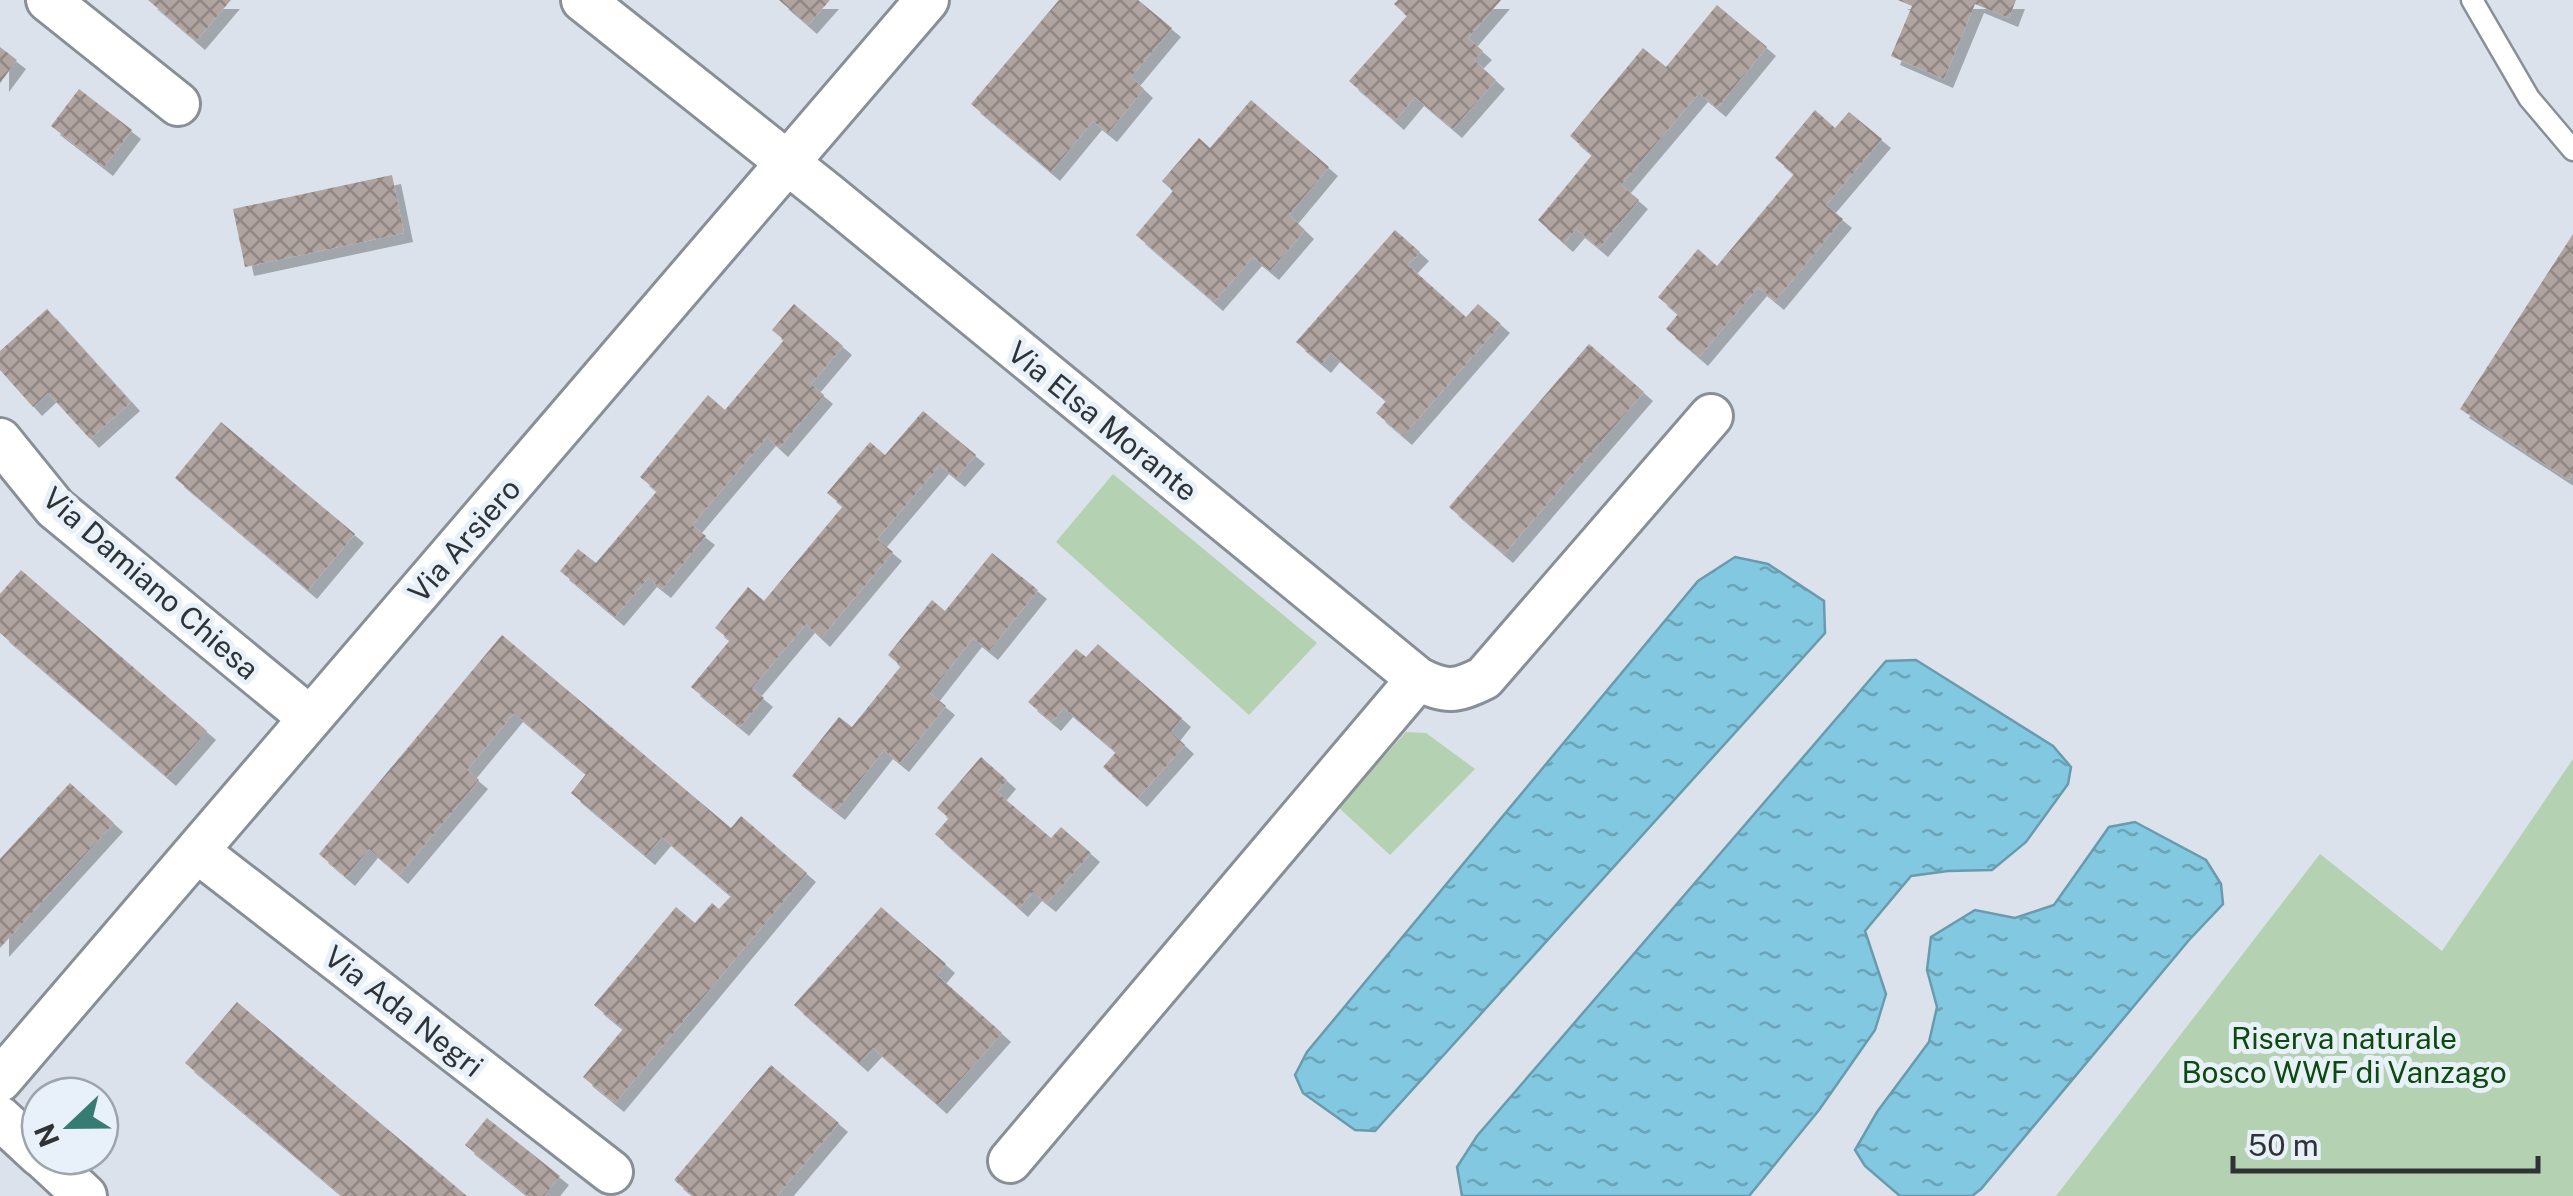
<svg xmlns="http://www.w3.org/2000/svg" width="2573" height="1196" font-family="'Public Sans',sans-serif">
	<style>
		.park { fill: #b4d2b2 }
		.water { fill: url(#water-ripples); stroke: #699bae; stroke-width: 2.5 }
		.building { fill: url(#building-cross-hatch); filter: url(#shadow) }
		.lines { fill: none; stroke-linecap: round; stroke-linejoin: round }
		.lane-casing { stroke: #888f97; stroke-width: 25 }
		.street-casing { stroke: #888f97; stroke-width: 48 }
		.lane { stroke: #fff; stroke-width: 20 }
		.street { stroke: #fff; stroke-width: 42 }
		.labels { text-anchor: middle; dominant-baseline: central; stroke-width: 10; stroke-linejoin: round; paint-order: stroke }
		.street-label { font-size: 30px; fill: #303336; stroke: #e8f0f9 }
		.park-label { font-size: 30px; fill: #0c4a0e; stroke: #e8f0f9 }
	</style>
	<defs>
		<pattern id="water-ripples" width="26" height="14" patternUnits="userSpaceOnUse" patternTransform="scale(2.5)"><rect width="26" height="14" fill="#82c8e1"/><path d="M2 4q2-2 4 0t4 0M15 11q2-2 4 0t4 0" fill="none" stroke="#6ba3b7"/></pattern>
		<pattern id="building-cross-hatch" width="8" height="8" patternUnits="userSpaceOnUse" patternTransform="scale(2.5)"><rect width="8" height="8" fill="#b0a4a0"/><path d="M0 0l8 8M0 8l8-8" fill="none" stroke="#908683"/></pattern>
		<filter id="shadow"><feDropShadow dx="9" dy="9" stdDeviation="0" flood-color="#0004"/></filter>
	</defs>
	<rect width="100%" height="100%" fill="#dbe2eb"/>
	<g class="park">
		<polygon points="1113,474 1317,643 1249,715 1056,542"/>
		<polygon points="1406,732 1426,733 1475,769 1390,855 1338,807"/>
		<polygon points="2573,759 2573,1196 2056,1196 2320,854 2442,951"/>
	</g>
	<g class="water">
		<polygon points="1735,557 1768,564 1824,601 1825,633 1375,1131 1355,1130 1303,1093 1295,1075 1307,1052 1698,581"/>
		<polygon points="1916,660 2053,746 2071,767 2068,784 2026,842 1992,870 1948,871 1911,876 1865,931 1886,994 1875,1030 1819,1110 1749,1196 1462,1196 1457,1167 1477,1136 1886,661"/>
		<polygon points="2135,822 2206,860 2221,884 2223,904 2189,940 1981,1189 1972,1196 1900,1196 1865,1166 1855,1150 1877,1112 1929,1042 1937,1007 1927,970 1931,937 1975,910 2015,918 2054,905 2109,827"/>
	</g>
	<g class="building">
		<polygon points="148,0 231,0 196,41"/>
		<polygon points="779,0 830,0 808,25"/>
		<polygon points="1059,0 1138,0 1172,28 1131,77 1144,89 1108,133 1093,121 1051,172 971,104"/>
		<polygon points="1398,0 1501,0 1468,38 1483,51 1474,60 1496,80 1453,129 1415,97 1395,121 1349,81 1407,16 1394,4"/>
		<polygon points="1898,0 2016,0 2009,18 1975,4 1944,79 1891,56 1912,6"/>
		<polygon points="1717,5 1767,47 1717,108 1699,93 1621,185 1639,200 1599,248 1576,229 1564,243 1538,220 1592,155 1570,136 1643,48 1666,67"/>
		<polygon points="0,47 17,60 0,83"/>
		<polygon points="79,89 132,130 104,167 51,126"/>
		<polygon points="1251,100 1329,167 1289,215 1305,230 1270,271 1253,257 1214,302 1136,235 1173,191 1162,181 1199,138 1210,148"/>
		<polygon points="1815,110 1835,128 1849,112 1882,139 1826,205 1843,219 1775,301 1758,287 1699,357 1666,329 1678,314 1658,297 1698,249 1717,266 1794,174 1775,158"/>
		<polygon points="392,175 404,233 245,267 233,209"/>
		<polygon points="1395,230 1420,252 1408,265 1466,317 1478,304 1501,324 1403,436 1376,413 1386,401 1331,353 1322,364 1296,342"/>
		<polygon points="2573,234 2573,473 2569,480 2460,409"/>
		<polygon points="794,304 843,346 811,384 824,395 779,448 767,437 692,525 706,536 662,589 648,578 615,617 560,571 578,549 596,563 657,491 640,477 708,395 725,410 784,340 772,330"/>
		<polygon points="47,309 131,402 90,439 48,393 33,407 0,370 0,351"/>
		<polygon points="1589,344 1644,392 1504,554 1449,507"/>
		<polygon points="923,411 976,455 956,478 940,465 877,539 893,552 821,638 806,624 752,688 764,698 740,727 691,687 730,640 715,628 748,587 764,601 843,506 827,493 870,442 885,455"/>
		<polygon points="221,422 355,534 308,590 175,478"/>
		<polygon points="992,553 1038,590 989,651 973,638 930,693 946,706 900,763 884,750 836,811 792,776 839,717 852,727 901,666 888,655 932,600 945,611"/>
		<polygon points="21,570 207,731 167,777 0,633 0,594"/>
		<polygon points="502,635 731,828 741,816 807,873 615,1103 583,1077 623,1029 594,1005 676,907 695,923 712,903 719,909 731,896 662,837 646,856 571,793 586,774 514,713 467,770 479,780 399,875 369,849 346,877 319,854"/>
		<polygon points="1098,644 1182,718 1171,732 1185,745 1138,798 1103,767 1116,752 1064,708 1052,722 1028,702 1076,649 1086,657"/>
		<polygon points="981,757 1007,780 997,792 1051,838 1061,827 1091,853 1047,903 1033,892 1019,908 935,834 949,818 937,808"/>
		<polygon points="70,783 114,823 0,948 0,859"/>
		<polygon points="881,907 946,964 937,975 1002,1033 938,1105 873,1048 859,1063 794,1005"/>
		<polygon points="237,1002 467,1196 342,1196 185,1063"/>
		<polygon points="771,1065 839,1123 777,1196 693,1196 674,1180"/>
		<polygon points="487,1118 560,1176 544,1196 528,1196 465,1145"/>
	</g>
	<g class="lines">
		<defs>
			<polyline id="lane" points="2472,0 2529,98 2573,150"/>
			<g id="street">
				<polyline points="48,0 178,104"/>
				<path d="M 583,0 L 827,194 L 1418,679 C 1446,693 1456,692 1484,678 L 1711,416"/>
				<polyline points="0,440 55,508 310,718"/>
				<polyline points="197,851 611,1172"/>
				<polyline points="0,1080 927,0"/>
				<polyline points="0,1118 40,1155"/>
				<polyline points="42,1156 85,1196"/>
				<polyline points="1010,1161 1418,679"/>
			</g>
		</defs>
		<use href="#lane" class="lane-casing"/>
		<use href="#street" class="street-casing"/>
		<use href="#lane" class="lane"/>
		<use href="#street" class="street"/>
	</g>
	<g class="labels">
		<g class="street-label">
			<text transform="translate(1103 421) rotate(39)">Via Elsa Morante</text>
			<text transform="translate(464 540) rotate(-49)">Via Arsiero</text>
			<text transform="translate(151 583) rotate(41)">Via Damiano Chiesa</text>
			<text transform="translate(404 1011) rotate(38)">Via Ada Negri</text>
		</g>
		<g class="park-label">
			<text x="2344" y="1038">Riserva naturale<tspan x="2344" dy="34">Bosco WWF di Vanzago</tspan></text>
		</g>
	</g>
	<g transform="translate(70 1126) rotate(248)"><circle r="48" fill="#e8f0f9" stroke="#9ea4ab" stroke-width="2.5"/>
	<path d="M0-8L18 38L0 25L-18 38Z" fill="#377c72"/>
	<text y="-15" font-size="28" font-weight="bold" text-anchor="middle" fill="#303336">N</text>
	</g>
	<path d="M2233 1156v15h305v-15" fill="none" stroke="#303336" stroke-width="5"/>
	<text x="2248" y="1156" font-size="30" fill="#303336" stroke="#e8f0f9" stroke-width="8" paint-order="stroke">50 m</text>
</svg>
